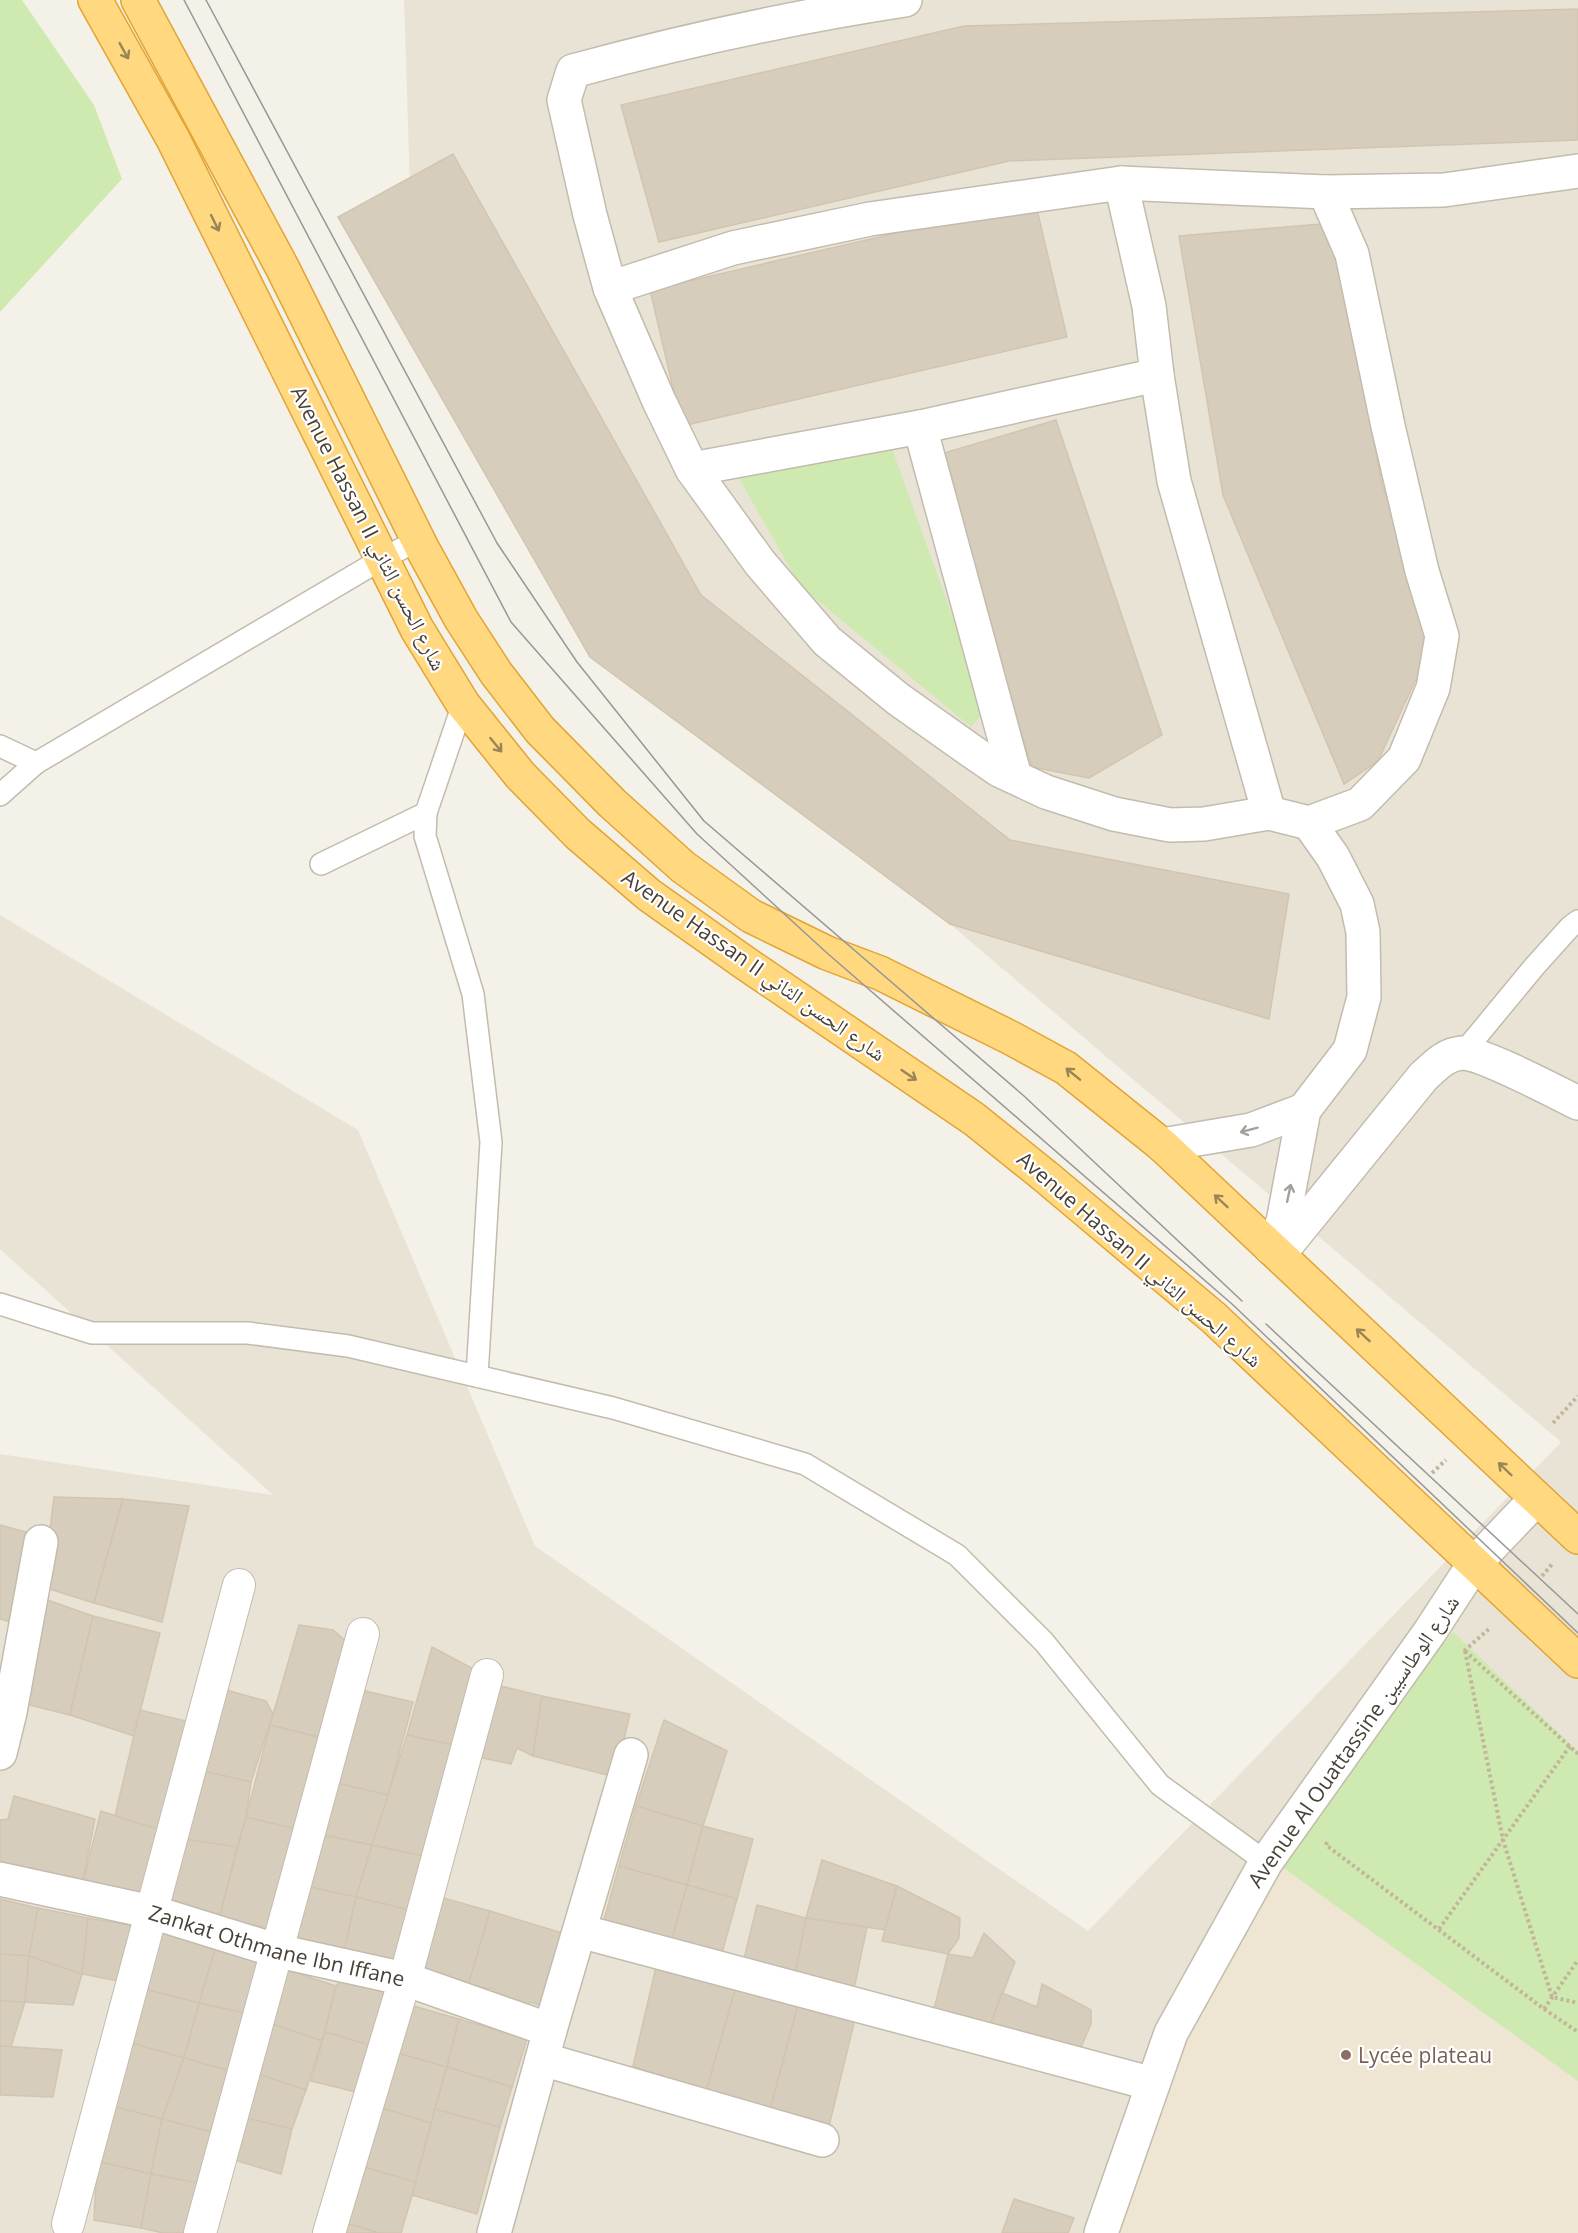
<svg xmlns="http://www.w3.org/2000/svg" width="1578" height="2233" font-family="'Open Sans','Noto Naskh Arabic',sans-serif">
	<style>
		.residential { fill: #e9e3d6 }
		.education { fill: #eee6d2 }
		.green { fill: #cfeab0 }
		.building { fill: #d7cdbd; stroke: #d2c5b0; stroke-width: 1.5 }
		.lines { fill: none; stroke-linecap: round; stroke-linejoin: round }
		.service-casing { stroke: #c3bcad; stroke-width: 24 }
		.pedestrian-casing { stroke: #c3bcad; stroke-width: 34 }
		.minor-casing { stroke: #c3bcad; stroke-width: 36 }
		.trunk-casing { stroke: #e2a435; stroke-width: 36 }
		.path { stroke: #c3b59b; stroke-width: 4; stroke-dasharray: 3 3; stroke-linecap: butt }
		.service { stroke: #fff; stroke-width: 21 }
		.pedestrian { stroke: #fff; stroke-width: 32 }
		.minor { stroke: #fff; stroke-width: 33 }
		.trunk { stroke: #ffd880; stroke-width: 33 }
		.tram { stroke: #979797; stroke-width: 1.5 }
		.oneway { stroke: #9a8557 }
		.oneway2 { stroke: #a4a09a }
		.education-dot { fill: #8d6e63; stroke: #fff; stroke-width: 2 }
		.labels { text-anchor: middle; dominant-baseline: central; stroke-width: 4.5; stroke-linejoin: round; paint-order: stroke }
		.street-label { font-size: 21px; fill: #484136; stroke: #fff }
		.education-label { font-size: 21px; fill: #785e54; stroke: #fff; text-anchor: start }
	</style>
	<rect width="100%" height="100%" fill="#f4f1e8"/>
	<polygon class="residential" points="404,0 1578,0 1578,2233 0,2233 0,1454 273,1495 0,1249 0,915 358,1130 535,1546 1088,1931 1561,1442 964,936 694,695 414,312"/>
	<polygon class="education" points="1281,1866 1578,2081 1578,2233 1092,2233 1159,2028"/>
	<g class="green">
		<polygon points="0,0 22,0 94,105 122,179 0,312"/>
		<polygon points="891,446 986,709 971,727 800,586 737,475"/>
		<polygon points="1453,1632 1578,1751 1578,2081 1281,1866 1439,1647"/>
	</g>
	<g class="building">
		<polygon points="1578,9 1578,140 1009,161 659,242 621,105 964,26"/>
		<polygon points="453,154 701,595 1010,840 1289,894 1269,1019 950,924 590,657 338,217"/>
		<polygon points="1035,201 1067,337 682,426 650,290"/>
		<polygon points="1332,223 1382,484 1435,638 1378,761 1344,784 1223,495 1179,236"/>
		<polygon points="1056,420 1162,735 1089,778 1032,767 934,456"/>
		<polygon points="54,1497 123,1499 94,1603 43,1587"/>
		<polygon points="123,1499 189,1506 162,1622 94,1603"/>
		<polygon points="0,1525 30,1533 15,1623 0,1619"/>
		<polygon points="39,1597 93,1616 70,1715 25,1704"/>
		<polygon points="93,1616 160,1633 134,1736 70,1715"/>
		<polygon points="299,1625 333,1630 348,1643 326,1739 270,1725"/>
		<polygon points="432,1647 485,1675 462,1747 407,1735"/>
		<polygon points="493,1684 542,1696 533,1756 517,1748 511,1764 477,1757"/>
		<polygon points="219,1688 266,1701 273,1714 251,1782 195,1769"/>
		<polygon points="357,1689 413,1702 388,1795 332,1782"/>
		<polygon points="542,1696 630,1714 615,1777 533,1756"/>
		<polygon points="140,1710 194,1723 166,1832 115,1816"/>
		<polygon points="664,1720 727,1751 703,1826 636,1806"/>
		<polygon points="270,1725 326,1739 299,1830 246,1817"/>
		<polygon points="407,1735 462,1747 432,1858 372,1845"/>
		<polygon points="195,1769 251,1782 246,1817 237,1847 178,1838"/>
		<polygon points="332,1782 388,1795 372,1845 318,1834"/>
		<polygon points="14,1796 95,1819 82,1886 0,1870 0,1820 8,1819"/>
		<polygon points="636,1806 703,1826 687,1885 619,1866"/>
		<polygon points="101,1811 166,1832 148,1899 82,1886"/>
		<polygon points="246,1817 299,1830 276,1929 219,1919"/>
		<polygon points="703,1826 753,1839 737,1899 687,1885"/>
		<polygon points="318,1834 372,1845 356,1897 305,1886"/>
		<polygon points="178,1838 237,1847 219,1919 164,1900"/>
		<polygon points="372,1845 432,1858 418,1912 356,1897"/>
		<polygon points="822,1860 897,1886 885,1930 806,1918"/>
		<polygon points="619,1866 687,1885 670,1946 602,1927"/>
		<polygon points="687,1885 737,1899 720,1960 670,1946"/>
		<polygon points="305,1886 356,1897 344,1953 283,1938"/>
		<polygon points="897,1886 960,1918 959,1938 948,1954 882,1941"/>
		<polygon points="436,1896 490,1911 468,1986 415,1973"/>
		<polygon points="356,1897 418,1912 404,1971 344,1953"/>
		<polygon points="0,1899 38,1908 29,1956 0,1954"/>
		<polygon points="757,1905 806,1918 795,1976 743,1963"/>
		<polygon points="38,1908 88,1918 82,1974 29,1956"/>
		<polygon points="490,1911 572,1936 548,2008 530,2002 524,2011 493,1997 494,1989 468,1986"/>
		<polygon points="88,1918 139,1927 129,1983 82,1974"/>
		<polygon points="806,1918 867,1927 854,1989 795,1976"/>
		<polygon points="159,1931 216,1946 199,2003 144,1989"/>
		<polygon points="984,1933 1015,1962 988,2031 933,2013 948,1954 973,1958"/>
		<polygon points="216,1946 273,1962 257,2016 199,2003"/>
		<polygon points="0,1954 29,1956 25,2002 0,2001"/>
		<polygon points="29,1956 82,1974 73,2005 25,2002"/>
		<polygon points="656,1967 736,1987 706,2092 633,2066"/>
		<polygon points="282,1968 336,1986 322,2041 264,2021"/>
		<polygon points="346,1973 403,1982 383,2049 325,2032 336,1986"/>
		<polygon points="1042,1984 1091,2010 1091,2024 1079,2052 988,2031 1002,1993 1037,2007"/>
		<polygon points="736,1987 799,2001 770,2110 706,2092"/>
		<polygon points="144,1989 199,2003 184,2058 131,2043"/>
		<polygon points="0,2001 25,2002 11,2047 0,2046"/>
		<polygon points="799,2001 856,2015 829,2126 770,2110"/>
		<polygon points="199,2003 257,2016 240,2074 184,2058"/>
		<polygon points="404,2003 459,2019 447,2067 390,2051"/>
		<polygon points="459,2019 527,2039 512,2087 447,2067"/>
		<polygon points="264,2021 322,2041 306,2090 254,2073"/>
		<polygon points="325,2032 383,2049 368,2095 311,2081"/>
		<polygon points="131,2043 184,2058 162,2119 112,2106"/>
		<polygon points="0,2046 62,2050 53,2097 0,2095"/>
		<polygon points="390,2051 447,2067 431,2123 375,2106"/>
		<polygon points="184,2058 240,2074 224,2135 162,2119"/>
		<polygon points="447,2067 512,2087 500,2127 435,2109"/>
		<polygon points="254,2073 306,2090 292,2129 241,2117"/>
		<polygon points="112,2106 162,2119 151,2174 97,2161"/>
		<polygon points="375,2106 431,2123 416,2182 357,2165"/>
		<polygon points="435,2109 500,2127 477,2214 412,2195"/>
		<polygon points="241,2117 292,2129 281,2174 231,2159"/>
		<polygon points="162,2119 224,2135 209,2185 151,2174"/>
		<polygon points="97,2161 151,2174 141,2228 94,2220"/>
		<polygon points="357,2165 416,2182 401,2233 380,2233 341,2222"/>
		<polygon points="151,2174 209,2185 198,2233 163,2233 141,2228"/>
		<polygon points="1014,2199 1074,2218 1068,2233 1002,2233"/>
		<polygon points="341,2222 380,2233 338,2233"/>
	</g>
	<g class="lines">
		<defs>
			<g id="service">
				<polyline points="463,704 426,813 425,836 473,994 491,1142 477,1376"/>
				<polyline points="0,746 36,763"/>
				<polyline points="0,795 36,763 382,559 418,540"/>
				<polyline points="321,864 426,813"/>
				<polyline points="1463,1053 1534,967 1570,927 1578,921"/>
				<polyline points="0,1304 92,1333 248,1333 348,1346 613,1408 805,1464 957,1555 1044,1642 1160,1785 1266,1862"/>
			</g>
			<g id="pedestrian">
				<polyline points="68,2224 239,1585"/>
				<polyline points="200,2233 363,1634"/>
				<polyline points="329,2233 405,1979 487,1675"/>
			</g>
			<g id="minor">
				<path d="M 905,0 C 793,17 683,41 573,71 L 564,100 L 590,215 L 610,288 L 659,401 L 692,469 L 760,563 L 827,641 L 898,699 L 970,750 L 999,770 L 1046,792 L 1114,814 L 1170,825 L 1204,824 L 1269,813 L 1309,823"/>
				<polyline points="1121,183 1149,306 1157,375 1174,481 1269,813"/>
				<polyline points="610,288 733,248 870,219 1121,183 1325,192 1444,190 1578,171"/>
				<polyline points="920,427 1015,777"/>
				<polyline points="692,469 920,427 1157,375"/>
				<polyline points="1162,1145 1251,1130 1304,1110"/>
				<polyline points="1271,1248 1283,1222 1304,1110 1350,1050 1364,997 1363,932 1357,904 1333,857 1309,823 1360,804 1404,759 1433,688 1442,636 1422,571 1388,426 1352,254 1325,192"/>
				<path d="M 1280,1253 L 1423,1077 C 1434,1067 1445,1054 1462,1053 C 1482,1053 1556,1092 1578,1103"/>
				<polyline points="0,1753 10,1712 41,1542"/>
				<path id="s1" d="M 0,1879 L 152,1912 L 278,1951 L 405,1979 L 550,2030"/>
				<polyline points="580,1931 1153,2084"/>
				<polyline points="542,2059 822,2140"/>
				<polyline points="494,2233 550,2030 631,1755"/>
				<polyline points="1101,2233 1171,2033 1266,1862 1429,1633 1474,1564 1536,1499"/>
			</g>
			<g id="trunk">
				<polyline points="95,0 173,139 417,629 463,704 520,775 578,834 649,895 745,963 974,1119 1045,1176 1214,1318 1578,1661"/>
				<polyline points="138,0 282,267 422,548 461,619 496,673 540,730 612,803 683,867 751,916 827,953 880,973 1011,1038 1066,1068 1162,1145 1578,1537"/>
			</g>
		</defs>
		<use href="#service" class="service-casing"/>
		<use href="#pedestrian" class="pedestrian-casing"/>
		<use href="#minor" class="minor-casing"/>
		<use href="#trunk" class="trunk-casing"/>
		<g class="path">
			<polyline points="1553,1423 1578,1396"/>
			<polyline points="1432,1473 1446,1460"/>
			<polyline points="1542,1576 1553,1563"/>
			<polyline points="1464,1651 1490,1628"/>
			<polyline points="1465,1651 1503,1840 1552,1997 1578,2003"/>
			<polyline points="1465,1651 1578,1754"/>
			<polyline points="1327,1842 1326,1845 1544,2009 1578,2032"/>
			<polyline points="1439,1929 1570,1746"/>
			<polyline points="1544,2009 1578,1960"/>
		</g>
		<use href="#service" class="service"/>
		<use href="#pedestrian" class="pedestrian"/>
		<use href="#minor" class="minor"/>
		<use href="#trunk" class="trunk"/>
		<g class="tram">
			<polyline points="184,0 511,622 697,834 827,953 1232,1304 1578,1633"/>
			<polyline points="206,0 497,543 577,662 704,821 1024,1096 1242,1301"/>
			<polyline points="1266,1324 1578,1614"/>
		</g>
	</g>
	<defs><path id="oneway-shaft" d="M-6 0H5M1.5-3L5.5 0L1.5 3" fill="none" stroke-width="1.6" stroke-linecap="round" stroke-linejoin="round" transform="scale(1.5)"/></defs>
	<g class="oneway">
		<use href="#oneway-shaft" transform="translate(124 51) rotate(61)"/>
		<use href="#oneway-shaft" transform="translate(215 223) rotate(64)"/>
		<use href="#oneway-shaft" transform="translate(496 745) rotate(51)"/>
		<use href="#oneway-shaft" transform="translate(1073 1074) rotate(-141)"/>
		<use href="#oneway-shaft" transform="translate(909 1075) rotate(34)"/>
		<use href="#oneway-shaft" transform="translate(1221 1201) rotate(-137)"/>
		<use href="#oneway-shaft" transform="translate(1363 1335) rotate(-137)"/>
		<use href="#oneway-shaft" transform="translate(1505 1469) rotate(-136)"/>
	</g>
	<g class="oneway2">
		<use href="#oneway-shaft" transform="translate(1249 1130) rotate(165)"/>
		<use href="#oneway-shaft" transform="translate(1289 1193) rotate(-78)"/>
	</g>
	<circle class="education-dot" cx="1346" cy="2055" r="6"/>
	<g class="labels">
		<g class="street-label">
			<text transform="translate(369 528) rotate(63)">Avenue Hassan II شارع الحسن الثاني</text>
			<text transform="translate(754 965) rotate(35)">Avenue Hassan II شارع الحسن الثاني</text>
			<text transform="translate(1140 1259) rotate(41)">Avenue Hassan II شارع الحسن الثاني</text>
			<text transform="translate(1353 1741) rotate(-55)">Avenue Al Ouattassine شارع الوطاسيين</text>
			<text stroke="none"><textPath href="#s1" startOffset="285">Zankat Othmane Ibn Iffane</textPath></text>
		</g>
		<g class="education-label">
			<text x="1358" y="2055">Lycée plateau</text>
		</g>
	</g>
</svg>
